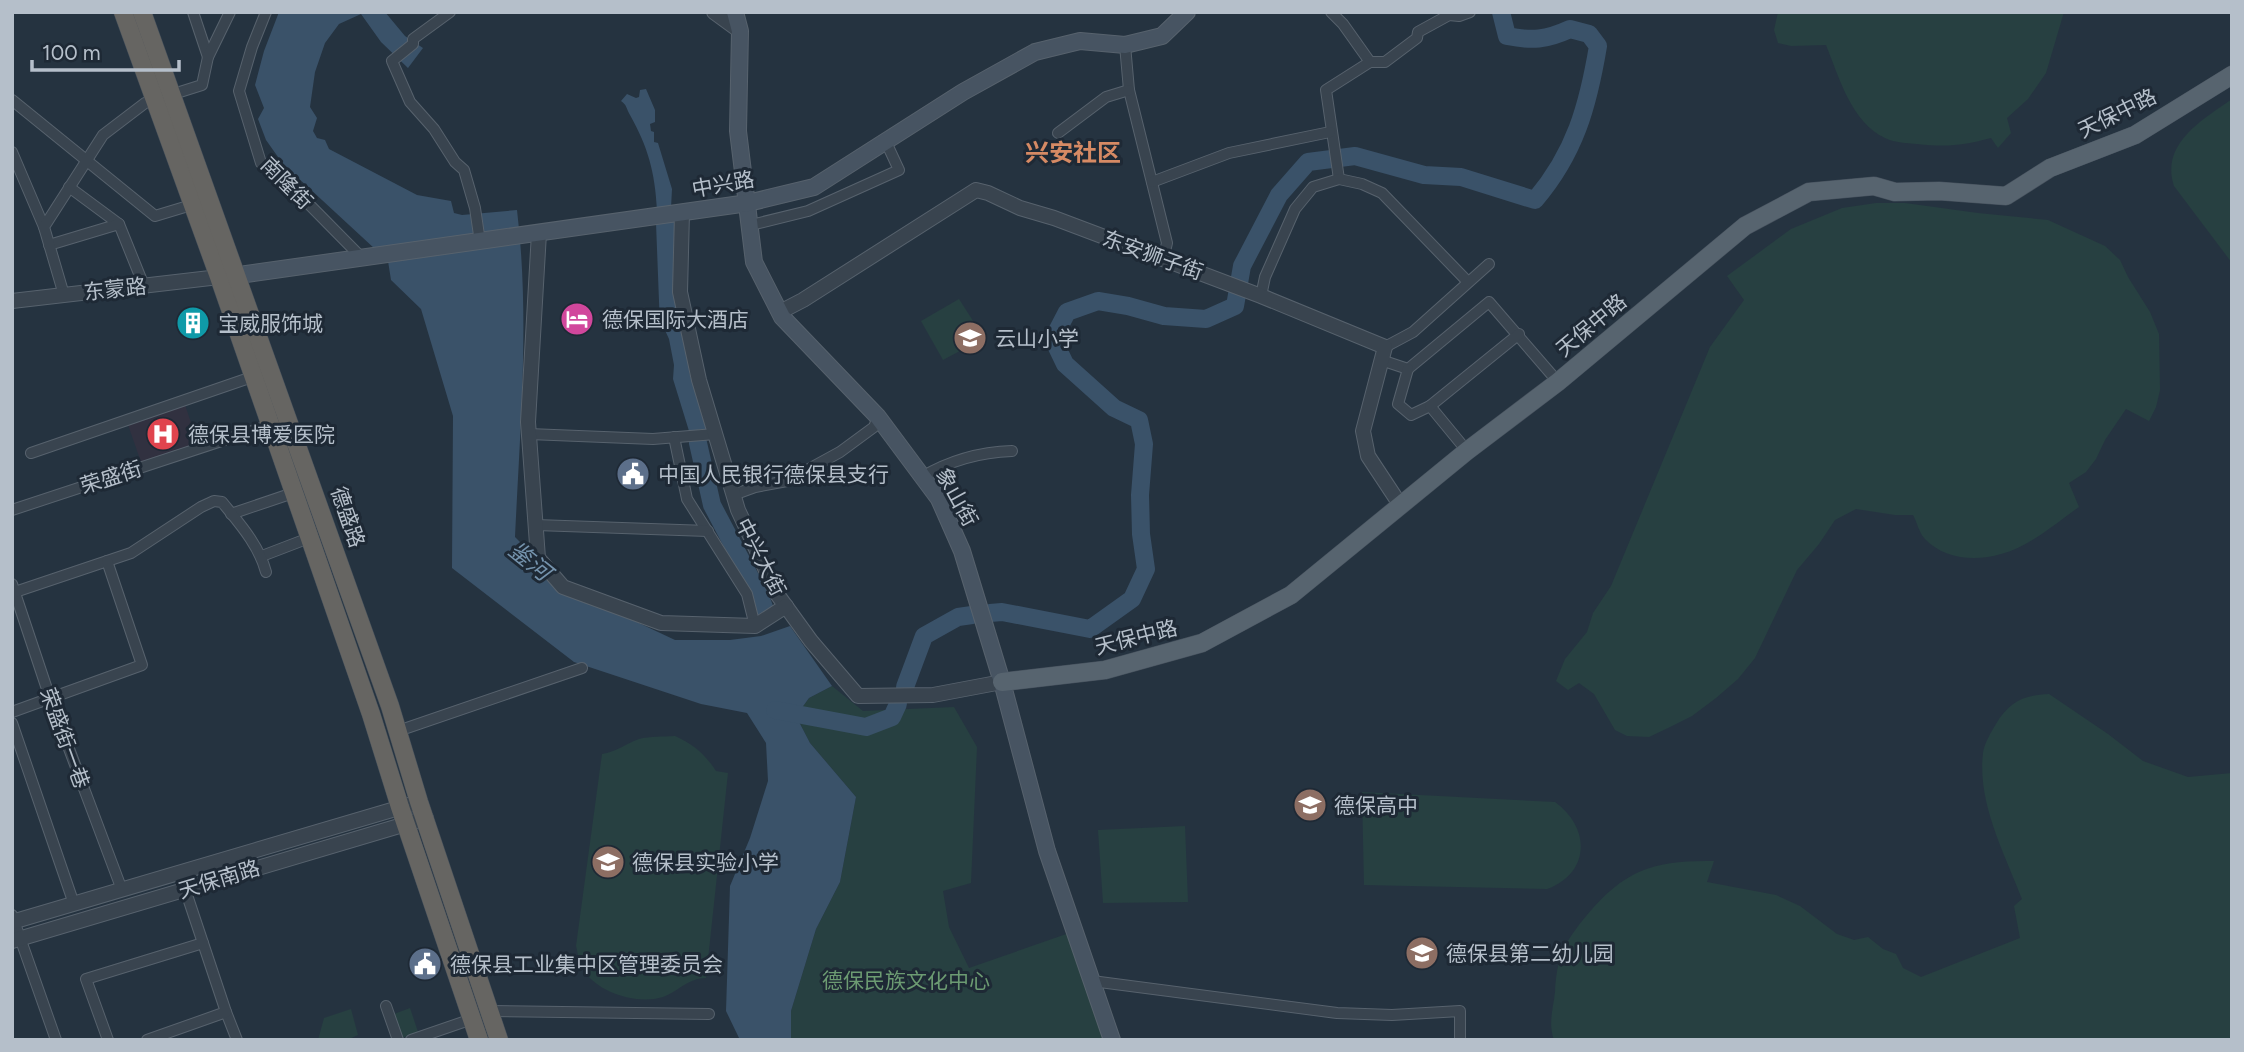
<svg xmlns="http://www.w3.org/2000/svg" width="2244" height="1052" font-family="Figtree,'Noto Sans SC',sans-serif">
	<style>
		.medical { fill: #313140 }
		.green { fill: #274041 }
		.water { fill: #3a5269 }
		.lines { fill: none; stroke-linecap: round; stroke-linejoin: round }
		.river { stroke: #3a5269; stroke-width: 18 }
		.minor-casing { stroke: #57626d; stroke-width: 12 }
		.tertiary-casing { stroke: #57626d; stroke-width: 16 }
		.secondary-casing { stroke: #57626d; stroke-width: 18 }
		.primary-casing { stroke: #45505c; stroke-width: 19 }
		.trunk-casing { stroke: #444f5a; stroke-width: 19 }
		.minor { stroke: #39444f; stroke-width: 10 }
		.tertiary { stroke: #39444f; stroke-width: 14 }
		.secondary { stroke: #475462; stroke-width: 16 }
		.primary { stroke: #57646f; stroke-width: 18 }
		.trunk { stroke: #666562; stroke-width: 18 }
		.labels { text-anchor: middle; dominant-baseline: central; stroke-width: 6; stroke-linejoin: round; paint-order: stroke }
		.street-label { font-size: 21px; fill: #b5bfca; stroke: #1e2935 }
		.poi-label { font-size: 21px; fill: #b5bfca; stroke: #1e2935; text-anchor: start }
		.park-label { font-size: 21px; fill: #6c9b72; stroke: #1e2935 }
		.water-label { font-size: 23px; font-style: italic; fill: #7593ad; stroke: #1e2935 }
		.quarter-label { font-size: 24px; font-weight: bold; fill: #d68a64; stroke: #1e2935 }
	</style>
	<rect width="100%" height="100%" fill="#253340"/>
	<polygon class="medical" points="184,402 199,446 142,465 127,422"/>
	<g class="green">
		<path d="M 1778,12 L 2064,12 L 2046,73 L 2028,99 L 2007,118 L 2011,133 L 1998,148 L 1991,138 C 1961,146 1947,147 1917,144 C 1906,143 1896,143 1885,138 C 1851,122 1839,77 1826,45 L 1791,46 L 1778,43 L 1774,30 Z"/>
		<path d="M 2232,99 L 2232,263 L 2174,186 C 2160,144 2202,120 2232,99 Z"/>
		<path d="M 1876,203 L 1905,203 L 1978,213 L 2048,220 L 2105,246 L 2120,260 L 2128,277 L 2150,312 L 2159,334 L 2160,390 L 2156,407 L 2149,421 L 2126,409 L 2105,440 L 2096,459 L 2086,472 L 2069,483 L 2079,507 C 2056,523 2029,547 2001,554 C 1975,562 1944,559 1925,539 C 1919,533 1917,522 1913,515 L 1895,515 L 1856,509 L 1835,520 L 1819,544 L 1797,570 L 1755,658 L 1738,679 L 1716,698 L 1692,716 L 1668,728 L 1649,737 L 1627,736 L 1615,730 L 1594,694 L 1579,683 L 1568,690 L 1556,681 L 1565,659 L 1587,632 L 1593,613 L 1611,586 L 1710,347 L 1744,300 L 1727,276 L 1791,229 L 1842,208 Z"/>
		<polygon points="959,299 984,338 943,360 921,321"/>
		<polygon points="832,686 863,711 954,707 977,747 971,883 943,891 949,927 969,968 1075,931 1112,1040 791,1040 791,1011 816,929 840,882 856,797 810,743 796,716 809,698"/>
		<path d="M 2049,694 L 2108,734 L 2143,761 L 2188,777 L 2232,773 L 2232,1040 L 1554,1040 C 1548,1023 1553,1010 1555,992 C 1557,956 1564,943 1587,915 C 1625,869 1656,860 1714,861 L 1707,882 L 1776,895 L 1800,906 L 1837,934 L 1854,940 L 1868,937 L 1883,949 L 1896,954 L 1903,968 L 1921,977 L 2020,938 L 2014,906 L 2022,899 C 2005,854 1977,803 1983,753 C 1984,744 1991,732 1996,724 C 2009,702 2024,695 2049,694 Z"/>
		<path d="M 675,736 C 693,744 705,754 716,771 L 728,773 L 706,978 C 688,978 679,991 663,997 C 637,1005 599,993 584,971 C 579,964 578,954 576,946 L 602,754 C 616,752 625,744 639,739 C 650,736 663,737 675,736 Z"/>
		<path d="M 1362,792 L 1555,802 C 1591,828 1590,873 1547,889 L 1364,885 Z"/>
		<polygon points="1185,826 1188,902 1103,903 1098,830"/>
		<polygon points="410,1008 418,1032 402,1038 394,1014"/>
		<polygon points="351,1009 358,1035 347,1040 318,1040 324,1018"/>
	</g>
	<g class="water">
		<path d="M 279,12 L 385,12 L 405,36 L 423,48 L 408,68 L 381,42 L 361,14 L 339,24 L 325,43 L 315,72 L 310,107 L 317,118 L 313,131 L 317,138 L 325,140 L 329,149 L 417,195 L 451,201 L 454,213 L 462,215 L 517,210 C 530,317 520,429 515,537 L 535,557 L 545,579 L 575,598 L 607,608 L 675,640 L 730,640 L 761,636 L 790,626 L 832,686 L 809,698 L 796,716 L 810,743 L 856,797 L 840,882 L 816,929 L 791,1011 L 791,1040 L 740,1040 L 726,1011 L 730,886 L 750,838 L 768,781 L 766,743 L 747,713 L 701,704 L 574,662 L 452,568 L 453,416 L 421,309 L 391,280 L 388,261 L 283,164 L 266,140 L 258,119 L 264,108 L 255,85 L 264,51 Z"/>
		<path d="M 646,89 L 655,110 L 655,122 L 650,124 L 651,131 L 654,132 L 654,142 L 658,143 L 672,189 L 671,208 L 657,210 C 655,172 648,147 630,115 C 626,108 627,105 621,101 L 627,94 L 636,98 L 639,97 L 640,90 Z"/>
		<polygon points="675,221 683,329 690,375 706,429 689,431 673,379 674,365 669,339 664,328 660,327 656,223"/>
	</g>
	<g class="lines">
		<g class="river">
			<polyline points="698,443 712,505 759,594 765,610"/>
			<path d="M 990,613 L 1002,612 L 1090,629 L 1132,599 L 1146,569 L 1141,534 L 1140,495 L 1144,444 L 1139,420 L 1114,408 L 1065,364 L 1053,339 L 1067,312 L 1098,301 L 1128,306 L 1164,316 L 1206,319 L 1235,306 L 1242,266 L 1279,195 L 1308,162 L 1355,156 L 1424,175 L 1461,177 L 1535,200 C 1575,153 1588,106 1598,46 L 1589,34 L 1570,29 C 1546,40 1532,41 1507,36 L 1501,12"/>
			<polyline points="905,687 924,636 958,617 972,615"/>
			<polyline points="775,710 866,727 892,717 898,704"/>
		</g>
		<defs>
			<g id="minor">
				<polyline points="193,12 208,57"/>
				<polyline points="266,12 252,47 239,91 261,163 291,186 362,258"/>
				<polyline points="450,12 413,39 413,44 392,61 410,102 434,129 455,162 464,170 475,208 480,242"/>
				<polyline points="1331,12 1343,24 1370,62"/>
				<polyline points="1125,45 1129,90 1167,243 1163,260"/>
				<polyline points="12,100 155,216 198,203"/>
				<polyline points="1058,133 1106,97 1129,90"/>
				<polyline points="12,152 44,227"/>
				<polyline points="1339,179 1326,90 1370,62 1385,62 1417,38 1418,32 1449,15 1459,16 1470,12"/>
				<polyline points="1152,182 1229,153 1330,132"/>
				<polyline points="69,187 119,224 144,286"/>
				<polyline points="751,225 808,211 899,170 886,142"/>
				<polyline points="49,245 119,224"/>
				<polyline points="64,295 44,227 103,135 145,103 202,85 208,57 230,12"/>
				<polyline points="1261,296 1265,277 1295,209 1313,187 1339,179 1362,184 1382,193 1468,282"/>
				<polyline points="1385,347 1413,332 1489,264"/>
				<polyline points="1381,360 1408,369 1489,302 1558,382"/>
				<polyline points="1408,369 1398,404 1411,415 1430,406 1467,451"/>
				<polyline points="1430,406 1519,334"/>
				<polyline points="529,434 653,439 715,434"/>
				<polyline points="674,437 687,499 747,594 755,626"/>
				<polyline points="31,453 252,377"/>
				<path d="M 922,477 C 949,461 981,452 1012,451"/>
				<polyline points="733,495 755,487 787,481 840,452 874,427 878,417"/>
				<polyline points="12,510 276,423"/>
				<polyline points="231,514 293,493"/>
				<polyline points="536,525 708,531"/>
				<polyline points="262,556 309,538"/>
				<polyline points="12,584 50,698 122,890"/>
				<path d="M 15,592 L 131,553 L 201,507 L 214,501 L 222,502 C 239,523 259,545 266,572"/>
				<polyline points="12,712 142,665 107,561"/>
				<polyline points="12,723 74,904"/>
				<polyline points="398,731 582,668"/>
				<polyline points="12,915 56,1040"/>
				<polyline points="1092,981 1337,1013 1392,1015 1460,1011 1460,1040"/>
				<polyline points="386,1006 398,1040"/>
				<polyline points="490,1011 709,1014"/>
				<polyline points="226,1012 237,1040"/>
				<polyline points="108,1040 86,979 203,943"/>
				<polyline points="147,1040 226,1012 185,889"/>
				<polyline points="411,1040 472,1019"/>
			</g>
			<g id="tertiary">
				<polyline points="714,12 740,31"/>
				<polyline points="682,213 680,292 699,380 738,510 777,594 811,641 858,696 933,695 1002,682"/>
				<polyline points="539,233 528,422 538,558 563,587 661,623 755,626 786,606"/>
				<polyline points="12,301 219,277"/>
				<polyline points="780,312 803,300 976,190 988,193 1020,208 1054,218 1261,296 1385,347 1363,431 1368,456 1401,506"/>
				<polyline points="12,922 419,802"/>
				<polyline points="12,941 426,818"/>
			</g>
			<g id="secondary">
				<polyline points="735,12 740,31 738,131 754,262 782,317 878,417 939,499 962,551 1002,682 1047,851 1112,1040"/>
				<polyline points="225,277 748,203 814,187 963,92 1035,52 1080,41 1125,45 1162,36 1187,12"/>
			</g>
			<polyline id="primary" points="1002,682 1105,670 1202,643 1291,595 1467,451 1558,382 1745,226 1809,192 1874,186 1895,192 1939,191 2006,196 2050,168 2135,135 2232,75"/>
			<g id="trunk">
				<polyline points="123,12 219,277 371,714 400,807 479,1040"/>
				<polyline points="142,12 390,706 419,802 499,1040"/>
			</g>
		</defs>
		<use href="#minor" class="minor-casing"/>
		<use href="#tertiary" class="tertiary-casing"/>
		<use href="#secondary" class="secondary-casing"/>
		<use href="#primary" class="primary-casing"/>
		<use href="#trunk" class="trunk-casing"/>
		<use href="#minor" class="minor"/>
		<use href="#tertiary" class="tertiary"/>
		<use href="#secondary" class="secondary"/>
		<use href="#primary" class="primary"/>
		<use href="#trunk" class="trunk"/>
	</g>
	<defs>
		<symbol id="hotel-disc" viewBox="-11 -11 22 22"><circle r="9.5" fill="#d1479c" stroke="#1e2935"/><path d="M-6-4.5h1.5V1H6V5H4.5V3h-9V5H-6ZM-4 0a1.8 1.8 0 1 1 3.6 0ZM.5 0V-2.5h3Q6-2.5 6 0Z" fill="#fff"/></symbol>
		<symbol id="building-disc" viewBox="-11 -11 22 22"><circle r="9.5" fill="#0f9aa8" stroke="#1e2935"/><path d="M-4-6H4V6H1V3H-1V6H-4ZM-2.5-4.3h1.7v1.8h-1.7ZM.8-4.3h1.7v1.8H.8ZM-2.5-1h1.7V.8h-1.7ZM.8-1h1.7V.8H.8Z" fill="#fff"/></symbol>
		<symbol id="school-disc" viewBox="-11 -11 22 22"><circle r="9.5" fill="#8d6e63" stroke="#1e2935"/><path d="M0-5L7-2L0 1L-7-2ZM-4 1L0 2.5L4 1V4Q0 6-4 4Z" fill="#fff"/></symbol>
		<symbol id="hospital-disc" viewBox="-11 -11 22 22"><circle r="9.5" fill="#e0444e" stroke="#1e2935"/><path d="M-5-5h3v3.5h4V-5h3V5h-3V1.5h-4V5h-3Z" fill="#fff"/></symbol>
		<symbol id="civic-disc" viewBox="-11 -11 22 22"><circle r="9.5" fill="#5c6f8a" stroke="#1e2935"/><path d="M-.6-6.5H3V-4.5H.6V-3L4-1V1h2V6H-6V1h2V-1L-.6-3ZM-1.2 2.5V6h2.4V2.5Z" fill="#fff"/></symbol>
	</defs>
	<g fill-rule="evenodd">
		<use href="#hotel-disc" x="558" y="300" width="38" height="38"/>
		<use href="#building-disc" x="174" y="304" width="38" height="38"/>
		<use href="#school-disc" x="951" y="319" width="38" height="38"/>
		<use href="#hospital-disc" x="144" y="415" width="38" height="38"/>
		<use href="#civic-disc" x="614" y="455" width="38" height="38"/>
		<use href="#school-disc" x="1291" y="786" width="38" height="38"/>
		<use href="#school-disc" x="589" y="843" width="38" height="38"/>
		<use href="#school-disc" x="1403" y="934" width="38" height="38"/>
		<use href="#civic-disc" x="406" y="945" width="38" height="38"/>
	</g>
	<g class="labels">
		<g class="street-label">
			<text transform="translate(2117 113) rotate(-26)">天保中路</text>
			<text transform="translate(287 183) rotate(45)">南隆街</text>
			<text transform="translate(723 184) rotate(-10)">中兴路</text>
			<text transform="translate(1153 255) rotate(20)">东安狮子街</text>
			<text transform="translate(115 289) rotate(-6)">东蒙路</text>
			<text transform="translate(1591 325) rotate(-40)">天保中路</text>
			<text transform="translate(111 477) rotate(-18)">荣盛街</text>
			<text transform="translate(957 497) rotate(61)">象山街</text>
			<text transform="translate(348 517) rotate(71)">德盛路</text>
			<text transform="translate(761 557) rotate(63)">中兴大街</text>
			<text transform="translate(1136 637) rotate(-14)">天保中路</text>
			<text transform="translate(65 738) rotate(70)">荣盛街一巷</text>
			<text transform="translate(219 879) rotate(-17)">天保南路</text>
		</g>
		<g class="poi-label">
			<text x="602" y="319">德保国际大酒店</text>
			<text x="218" y="323">宝威服饰城</text>
			<text x="995" y="338">云山小学</text>
			<text x="188" y="434">德保县博爱医院</text>
			<text x="658" y="474">中国人民银行德保县支行</text>
			<text x="1334" y="805">德保高中</text>
			<text x="632" y="862">德保县实验小学</text>
			<text x="1446" y="953">德保县第二幼儿园</text>
			<text x="450" y="964">德保县工业集中区管理委员会</text>
		</g>
		<g class="park-label">
			<text x="906" y="980">德保民族文化中心</text>
		</g>
		<g class="water-label">
			<text transform="translate(530 561) rotate(39)">鉴河</text>
		</g>
		<g class="quarter-label">
			<text x="1073" y="152">兴安社区</text>
		</g>
	</g>
	<rect width="2244" height="1052" fill="none" stroke="#b5bfca" stroke-width="28"/>
	<path d="M32 60v10h147v-10" fill="none" stroke="#b5bfca" stroke-width="3.5"/>
	<text x="42" y="60" font-size="21" fill="#b5bfca" stroke="#1e2935" stroke-width="5" paint-order="stroke">100 m</text>
</svg>
